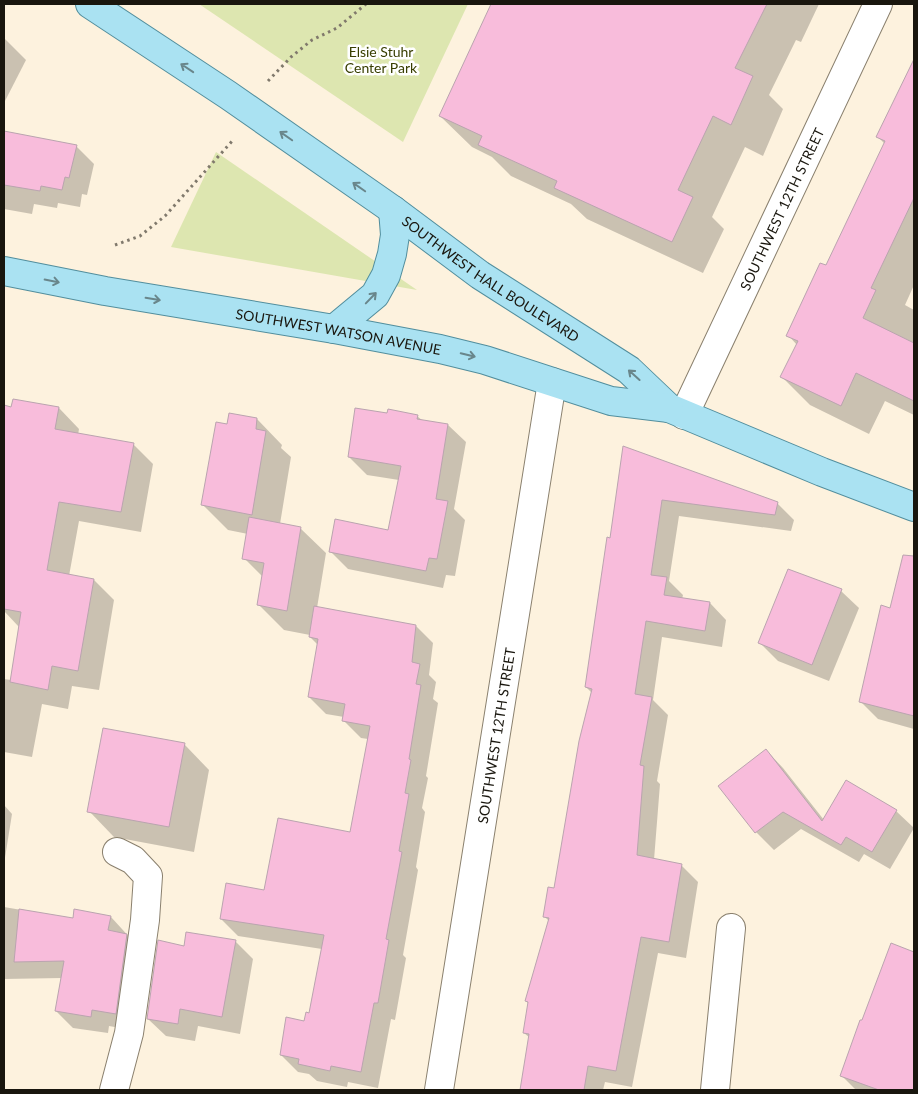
<svg xmlns="http://www.w3.org/2000/svg" width="918" height="1094" font-family="Lato,sans-serif">
	<style>
		.green { fill: #dde6b0 }
		.shadow { fill: #0003 }
		.building { fill: #f8bcdb; stroke: #baa4af }
		.lines { fill: none; stroke-linecap: round; stroke-linejoin: round }
		.minor-casing { stroke: #8a806e; stroke-width: 30 }
		.major-casing { stroke: #528e9d; stroke-width: 30 }
		.path { stroke: #80796c; stroke-width: 3; stroke-dasharray: 2.5 4; stroke-linecap: butt }
		.minor { stroke: #fff; stroke-width: 28 }
		.major { stroke: #aae2f2; stroke-width: 28 }
		.oneway { stroke: #69868b }
		.labels { text-anchor: middle; dominant-baseline: central; stroke-width: 5; stroke-linejoin: round; paint-order: stroke }
		.park-label { font-size: 14px; fill: #383e01; stroke: #fff }
		.street-label { font-size: 14px; fill: #19160e; stroke: #fff }
	</style>
	<rect width="100%" height="100%" fill="#fdf2de"/>
	<g class="green">
		<polygon points="199,4 468,4 403,142"/>
		<polygon points="216,152 417,290 171,247"/>
	</g>
	<g class="shadow">
		<polygon points="493,4 819,4 801,42 796,40 769,95 783,109 763,156 745,147 712,217 724,229 703,273 587,219 571,204 511,176 492,157 472,147 440,116"/>
		<polygon points="4,38 26,60 5,101 4,100"/>
		<polygon points="914,62 914,285 905,305 914,310 914,415 885,401 869,434 810,405 782,377 797,345 788,335 826,267 885,144 878,137"/>
		<polygon points="4,132 76,146 94,164 87,195 82,194 80,207 58,203 57,208 34,204 32,214 4,209"/>
		<polygon points="14,400 59,408 79,429 78,435 133,444 153,464 141,532 79,521 69,576 94,580 114,600 99,690 72,686 68,709 42,704 32,757 4,752 4,679 11,680 19,627 4,611 4,406 12,408"/>
		<polygon points="388,414 417,416 423,421 448,425 466,442 454,509 465,520 455,576 446,575 443,588 348,569 330,551 389,531 399,480 367,475 349,457"/>
		<polygon points="257,419 282,445 281,448 291,457 280,524 300,528 326,553 317,608 416,626 433,643 429,675 436,682 433,699 438,703 426,776 428,778 422,808 425,812 416,867 418,870 403,955 406,958 395,1020 391,1019 378,1088 348,1082 347,1087 317,1081 309,1074 298,1072 281,1055 310,1014 322,949 238,936 221,919 265,891 351,833 368,739 361,738 344,721 344,717 326,714 309,697 318,645 310,637 310,635 284,630 259,605 263,577 244,558 248,534 228,530 203,505 228,425"/>
		<polygon points="624,447 777,503 794,520 791,531 679,516 669,581 683,595 682,599 710,603 726,620 722,647 662,637 653,700 668,715 657,781 660,784 654,860 681,865 698,882 686,958 658,953 632,1087 605,1082 603,1090 521,1090 530,1038 524,1033 529,1004 526,1001 549,921 544,916 555,889 592,693 586,687 611,539"/>
		<polygon points="841,591 859,608 829,681 778,661 760,643"/>
		<polygon points="893,601 914,607 914,729 878,719 860,701"/>
		<polygon points="184,744 209,770 194,852 114,837 89,811"/>
		<polygon points="766,750 783,768 824,820 896,811 914,828 890,869 864,854 859,862 801,829 774,850 756,832"/>
		<polygon points="4,805 12,814 4,864"/>
		<polygon points="4,907 74,919 111,917 143,952 132,1030 109,1026 108,1033 73,1028 56,1011 62,978 4,979"/>
		<polygon points="235,941 253,959 240,1034 198,1026 195,1041 166,1036 148,1019 185,947"/>
		<polygon points="892,944 914,953 914,1090 856,1090 842,1076"/>
	</g>
	<g class="building">
		<polygon points="491,4 767,4 735,68 753,76 731,125 713,116 678,190 693,197 672,242 554,188 557,181 478,145 482,136 439,116"/>
		<polygon points="914,59 914,198 871,288 876,290 863,318 914,343 914,401 856,373 841,406 780,377 798,341 786,336 820,263 826,265 885,141 876,137"/>
		<polygon points="4,131 77,145 69,178 65,177 62,190 41,186 40,191 4,185"/>
		<polygon points="13,399 59,407 55,429 134,443 121,512 59,502 47,570 94,579 78,671 52,666 48,690 10,682 21,612 4,609 4,405 11,407"/>
		<polygon points="355,408 387,413 388,409 418,415 417,419 448,424 436,499 448,501 437,559 429,558 426,571 329,552 335,519 388,530 401,466 348,457"/>
		<polygon points="229,413 257,418 256,429 266,431 252,515 201,505 216,422 227,424"/>
		<polygon points="623,446 778,502 775,515 662,500 651,575 667,577 664,595 710,602 705,631 646,621 635,694 652,697 640,765 644,766 637,855 682,864 669,942 641,937 616,1071 588,1066 584,1090 520,1090 529,1034 523,1033 528,1002 525,1001 549,918 543,917 548,887 554,888 579,741 592,689 585,687 607,537 610,538"/>
		<polygon points="249,517 301,527 287,611 257,605 264,563 242,559"/>
		<polygon points="903,555 914,556 914,716 859,702 881,605 890,608"/>
		<polygon points="788,569 842,589 812,665 758,643"/>
		<polygon points="314,606 416,625 412,662 420,664 416,684 421,685 409,759 411,760 405,793 409,794 399,851 402,852 386,939 389,940 378,1003 374,1003 361,1072 331,1066 330,1071 298,1064 299,1059 280,1055 286,1017 304,1021 306,1012 309,1013 324,935 220,919 226,883 264,890 278,818 350,832 370,726 342,721 345,704 308,697 318,639 309,637"/>
		<polygon points="103,728 185,743 169,827 87,812"/>
		<polygon points="766,749 822,821 846,780 897,810 872,852 846,837 841,845 783,812 755,833 718,786"/>
		<polygon points="19,909 73,918 74,909 111,916 108,930 127,934 116,1014 92,1010 91,1017 55,1011 64,961 14,962"/>
		<polygon points="186,932 236,940 222,1017 180,1009 178,1024 147,1019 158,940 184,946"/>
		<polygon points="891,943 914,952 914,1090 879,1090 840,1076 860,1020 862,1020"/>
	</g>
	<g class="lines">
		<defs>
			<g id="minor">
				<path id="s1" d="M 684,415 L 878,4"/>
				<polyline points="114,1090 129,1033 145,920 148,876 133,860 117,852"/>
				<path id="s2" d="M 439,1090 L 552,382"/>
				<polyline points="715,1090 731,928"/>
			</g>
			<g id="major">
				<path id="s3" d="M 90,4 L 228,95 L 393,210 L 480,275 L 629,370 L 669,408 L 822,472 L 914,507"/>
				<path id="s4" d="M 4,271 L 105,291 L 334,329 L 440,349 L 485,360 L 611,401 L 669,408"/>
				<polyline points="334,329 375,295 386,275 392,254 395,235 393,210"/>
			</g>
		</defs>
		<use href="#minor" class="minor-casing"/>
		<use href="#major" class="major-casing"/>
		<g class="path">
			<polyline points="268,81 291,57 312,40 337,28 366,4"/>
			<polyline points="115,245 140,236 165,216 234,139"/>
		</g>
		<use href="#minor" class="minor"/>
		<use href="#major" class="major"/>
	</g>
	<defs><path id="oneway-shaft" d="M-6 0H5M1.5-3L5.5 0L1.5 3" fill="none" stroke-width="1.6" stroke-linecap="round" stroke-linejoin="round" transform="scale(1.25)"/></defs>
	<g class="oneway">
		<use href="#oneway-shaft" transform="translate(187 68) rotate(-146)"/>
		<use href="#oneway-shaft" transform="translate(286 136) rotate(-145)"/>
		<use href="#oneway-shaft" transform="translate(359 187) rotate(-145)"/>
		<use href="#oneway-shaft" transform="translate(52 281) rotate(11)"/>
		<use href="#oneway-shaft" transform="translate(371 298) rotate(-46)"/>
		<use href="#oneway-shaft" transform="translate(153 299) rotate(9)"/>
		<use href="#oneway-shaft" transform="translate(468 355) rotate(14)"/>
		<use href="#oneway-shaft" transform="translate(634 375) rotate(-138)"/>
	</g>
	<g class="labels">
		<g class="park-label">
			<text x="381" y="51">Elsie Stuhr<tspan x="381" dy="16">Center Park</tspan></text>
		</g>
		<g class="street-label">
			<text stroke="none"><textPath href="#s1" startOffset="228">SOUTHWEST 12TH STREET</textPath></text>
			<text stroke="none"><textPath href="#s3" startOffset="486">SOUTHWEST HALL BOULEVARD</textPath></text>
			<text stroke="none"><textPath href="#s4" startOffset="340">SOUTHWEST WATSON AVENUE</textPath></text>
			<text stroke="none"><textPath href="#s2" startOffset="359">SOUTHWEST 12TH STREET</textPath></text>
		</g>
	</g>
	<rect width="918" height="1094" fill="none" stroke="#19160e" stroke-width="10"/>
</svg>
